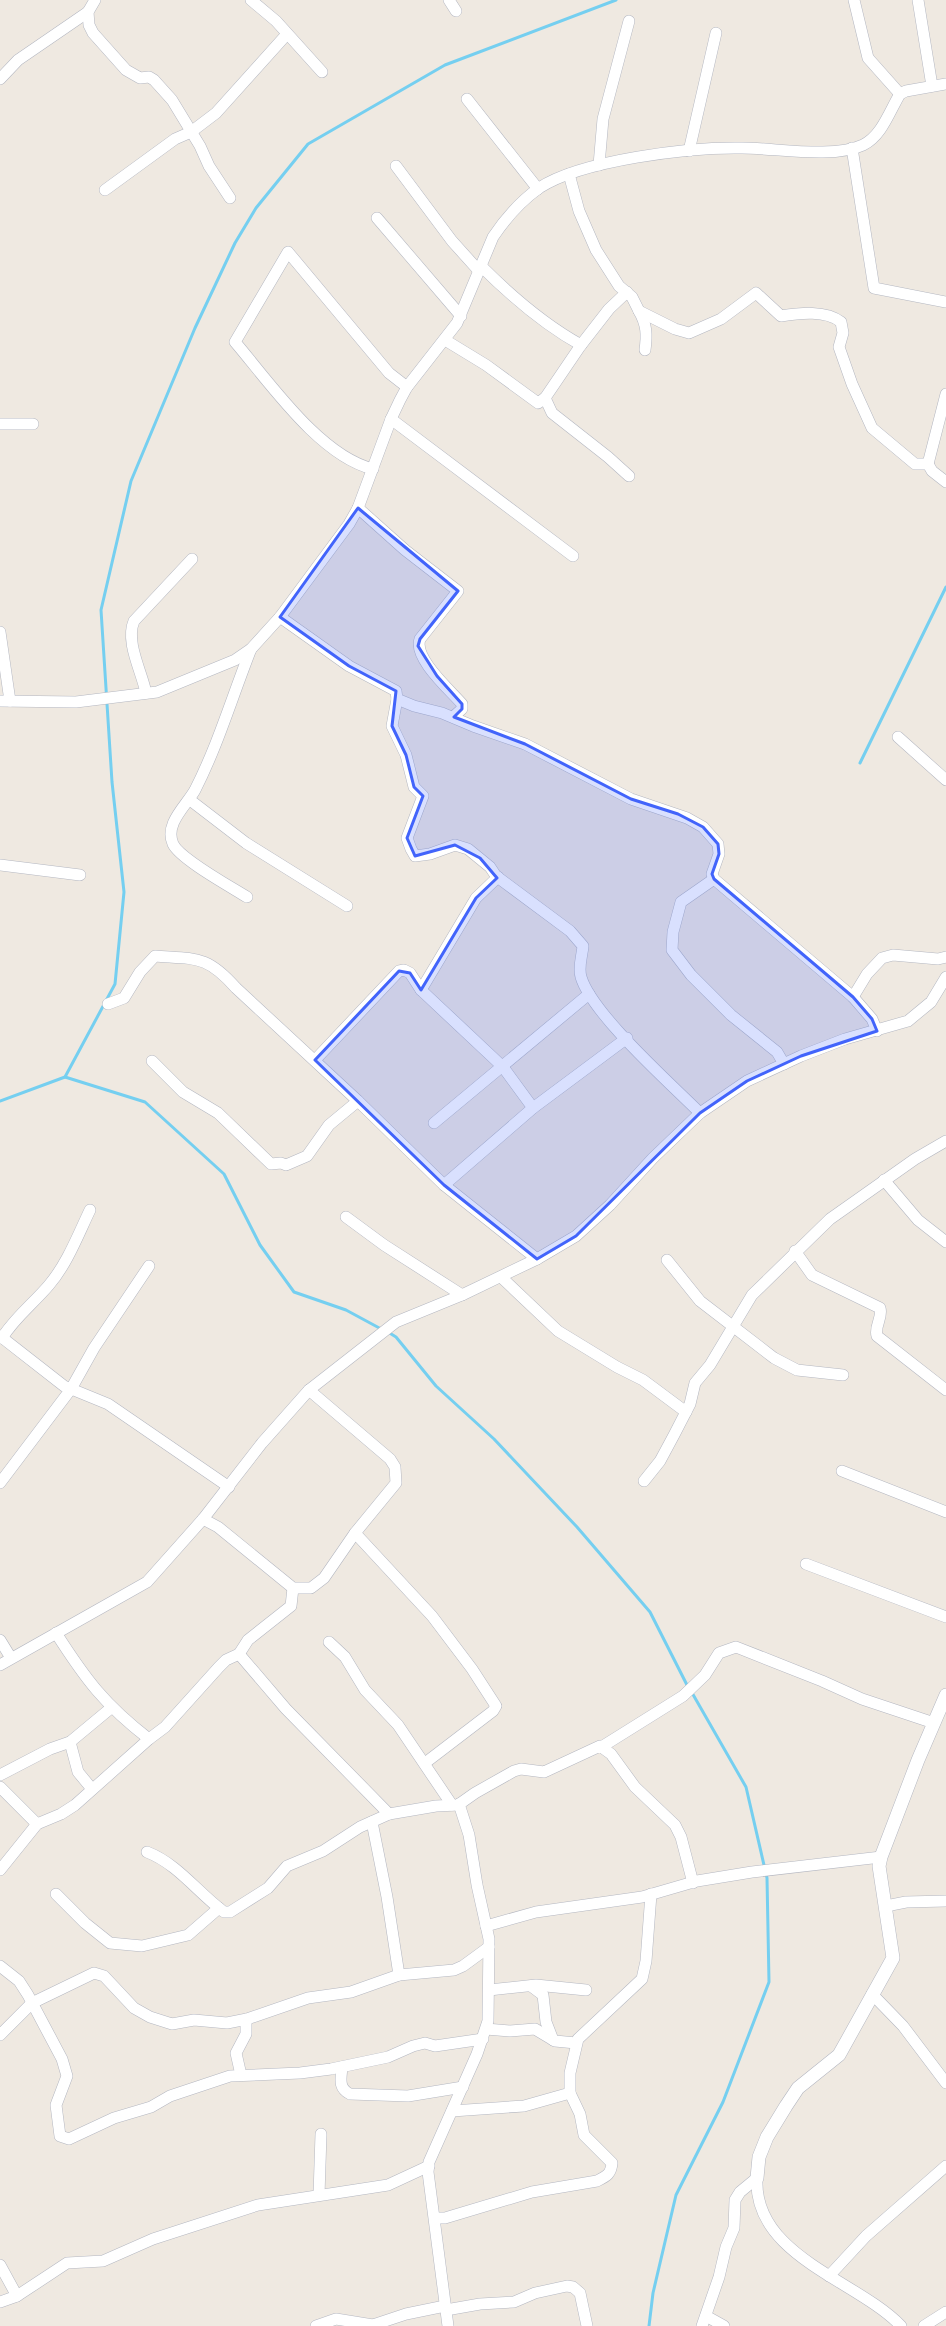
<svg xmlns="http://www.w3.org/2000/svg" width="946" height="2326" font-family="'Alegreya Sans',sans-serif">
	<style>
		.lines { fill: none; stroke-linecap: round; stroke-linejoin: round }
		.stream { stroke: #75cff0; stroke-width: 3 }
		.minor-casing { stroke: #b4b7c1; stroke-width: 12 }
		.tertiary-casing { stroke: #b4b7c1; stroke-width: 14 }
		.minor { stroke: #fff; stroke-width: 11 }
		.tertiary { stroke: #fff; stroke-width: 13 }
		.marked { fill: #4264fb; fill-opacity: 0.2; stroke: #4264fb; stroke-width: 3; stroke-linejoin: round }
	</style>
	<rect width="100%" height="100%" fill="#efe9e1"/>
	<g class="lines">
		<g class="stream">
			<polyline points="860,763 946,587"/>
			<polyline points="65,1077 145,1102 224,1174 260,1245 294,1292 346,1310 383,1330"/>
			<polyline points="0,1101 65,1077 115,984 124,892 112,782 101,610 131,481 195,328 235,243 256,208 308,144 445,65 616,0"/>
			<polyline points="388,1332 396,1337 436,1386 494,1439 577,1527 650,1612 688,1687"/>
			<polyline points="649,2326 653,2293 676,2195 723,2102 769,1982 767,1878 746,1787 691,1691"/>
		</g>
		<defs>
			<g id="minor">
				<polyline points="95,0 88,12 89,25 93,33 126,70 140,78 149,77 154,80 172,100 200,146 209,166 230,198"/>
				<polyline points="251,0 276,21 322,72"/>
				<polyline points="449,0 456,11"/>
				<polyline points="854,0 868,58 900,94"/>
				<polyline points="918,0 932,86"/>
				<polyline points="0,79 18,60 88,12"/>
				<polyline points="467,99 538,189"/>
				<polyline points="852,148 874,288 946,302"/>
				<polyline points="689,151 716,33"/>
				<polyline points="599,165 603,119 629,21"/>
				<polyline points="396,166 452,241 479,271"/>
				<path d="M 569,174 L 579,211 L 596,250 L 619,286 L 632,297 L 639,311 L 675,329 L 689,333 L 721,319 L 756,293 L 781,316 C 800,313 826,310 841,322 L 843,333 L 839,347 L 852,384 L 872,428 L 915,464 L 928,464 L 932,471 L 946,482"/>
				<polyline points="105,190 175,139 191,132 216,113 287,34"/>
				<polyline points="377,218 461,316"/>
				<path d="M 481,266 C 512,297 543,324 581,345"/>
				<path d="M 639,311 C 647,325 647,335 645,350"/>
				<polyline points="445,340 486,365 538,403 545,398 581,345 609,309 627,292"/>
				<polyline points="545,398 552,413 608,457 629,476"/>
				<polyline points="391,419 573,556"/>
				<polyline points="0,424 33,424"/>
				<polyline points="928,464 946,394"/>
				<path d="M 373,469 C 320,456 270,383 235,342 L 288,252 L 389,373 L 407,387"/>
				<path d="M 358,508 L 405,550 L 458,591 L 420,639 C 413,658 450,690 462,704 L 462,709 L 453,717"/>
				<polyline points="280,617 349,666 396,691 397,699 414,706 442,713 473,726 525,744 631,799 687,818 703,827 718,844 719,854 712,874 714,879 853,997 872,1019 877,1031"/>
				<polyline points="0,632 10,701"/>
				<path d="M 146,693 C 142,672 125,642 134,621 L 192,559"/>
				<path d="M 397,699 L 392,726 L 406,755 L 414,787 L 423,796 L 407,838 L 411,849 L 415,856 L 430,854 L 455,845 L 468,849 L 490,867 L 496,876 L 570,931 L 583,946 C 582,957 578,967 581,977 C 592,1014 670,1083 700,1113"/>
				<path d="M 0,701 L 76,702 L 157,692 L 235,660 L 251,649 L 280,617 L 349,524 L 358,508 L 391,419 L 400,400 L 407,387 L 457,323 L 493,237 C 505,219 521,201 539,188 C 582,160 690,147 742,148 C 776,148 833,159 863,145 C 882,136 890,110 900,94 L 906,91 L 946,84"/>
				<polyline points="898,737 946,780"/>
				<polyline points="190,800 246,843 347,906"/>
				<polyline points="0,865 80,875"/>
				<polyline points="714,879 681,902 673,932 672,950 691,975 731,1015 777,1052 784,1064"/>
				<path d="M 247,897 C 231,887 180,859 173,844 C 164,824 186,806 195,790 C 218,745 232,697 251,649"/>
				<polyline points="421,990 476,898 498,877"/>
				<polyline points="853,997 867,974 882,958 893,955 938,959 946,957"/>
				<path d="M 108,1004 L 124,998 L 140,972 L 155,956 C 196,959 207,955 236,988 L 358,1101 L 444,1185 L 537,1259"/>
				<polyline points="315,1060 399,971 404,970 410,973 421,990 503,1067 533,1108"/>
				<polyline points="152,1061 183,1092 218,1113 271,1164 281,1163 286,1165 307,1156 329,1125 358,1101"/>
				<polyline points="434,1123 589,994"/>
				<polyline points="884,1180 918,1220 946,1242"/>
				<polyline points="444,1185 533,1108 627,1038"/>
				<polyline points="346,1217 384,1245 462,1295"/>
				<path d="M 795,1251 L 812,1275 L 880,1308 C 883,1318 874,1326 877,1336 L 946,1390"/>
				<polyline points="667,1260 700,1301 774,1358 797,1370 843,1375"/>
				<polyline points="501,1277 558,1331 617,1367 643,1380 686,1412"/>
				<polyline points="0,1336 64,1386 108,1404 229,1487"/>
				<path d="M 2,1338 C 15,1317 33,1304 49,1285 C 67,1264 78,1235 90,1210"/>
				<polyline points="842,1471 946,1512"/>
				<polyline points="644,1481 660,1461 674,1435 690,1404 695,1383 710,1365 752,1295 830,1219 915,1159 946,1141"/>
				<polyline points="0,1483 71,1389 94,1348 149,1266"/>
				<polyline points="203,1519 218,1527 293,1588 311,1588 324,1578 355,1533 396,1483 395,1467 390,1459 309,1390"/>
				<polyline points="355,1533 432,1616 472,1669 496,1706 493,1711 425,1763"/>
				<polyline points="806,1564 946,1617"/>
				<path d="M 56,1633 C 86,1680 105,1705 149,1739"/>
				<polyline points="0,1640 11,1658"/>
				<polyline points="329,1642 345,1657 365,1690 398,1725 452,1805"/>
				<polyline points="239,1654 286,1709 389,1814"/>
				<polyline points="0,1665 147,1582 203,1519 262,1443 309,1390 396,1322 462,1295 537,1259 576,1236 610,1205 653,1158 700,1113 747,1081 801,1056 845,1039 908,1021 931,1002 946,977"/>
				<polyline points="70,1742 78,1772 92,1789"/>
				<polyline points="603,1746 683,1696 705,1675 719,1653 736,1647 822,1681 862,1699 934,1723"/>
				<polyline points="0,1775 50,1749 70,1742 111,1708"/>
				<polyline points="0,1787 37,1824"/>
				<polyline points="372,1822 387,1897 399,1975"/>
				<path d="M 147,1852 C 178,1864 198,1893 224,1912 L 230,1912 L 268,1888 L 287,1866 L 323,1851 L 360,1827 L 389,1814 L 436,1806 L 458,1805 L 475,1793 L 514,1771 L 521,1769 L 544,1772 L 600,1746 L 611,1754 L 635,1787 L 675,1825 L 681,1837 L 693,1883"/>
				<polyline points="0,1870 37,1824 61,1814 75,1805 149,1739 165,1727 219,1667 226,1660 239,1654 248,1640 291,1606 293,1588"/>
				<polyline points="56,1894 85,1923 110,1943 142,1946 188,1935 219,1908"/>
				<polyline points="886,1906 906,1902 946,1901"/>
				<polyline points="486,1926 536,1912 642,1897 697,1881 752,1872 881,1857"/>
				<polyline points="0,1966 19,1981 28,1995 62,2059 67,2076 56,2105 60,2136 69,2139 114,2118 151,2107 170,2096 230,2076 300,2073 331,2069 388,2057 413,2046 425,2043 435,2046 483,2039"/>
				<polyline points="531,1986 543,1995 546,2022 553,2040"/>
				<polyline points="489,1990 536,1985 586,1990"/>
				<polyline points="872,1994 903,2026 946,2083"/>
				<polyline points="486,2029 510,2031 535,2029 555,2041 576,2043"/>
				<polyline points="0,2035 32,2003 94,1973 104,1976 134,2008 150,2017 172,2024 194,2020 227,2023 247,2019 308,1998 351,1992 399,1975 454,1970 463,1966 489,1947"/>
				<path d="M 342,2067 C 341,2079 338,2088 350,2094 L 408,2096 L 463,2087"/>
				<polyline points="241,2075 236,2053 246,2034 246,2020"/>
				<polyline points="452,2111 524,2106 570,2093"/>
				<path d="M 757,2178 C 753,2256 857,2280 901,2326"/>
				<polyline points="319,2195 321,2134"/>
				<path d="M 435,2218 L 445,2218 L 532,2192 L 597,2181 C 607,2176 611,2174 612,2163 L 584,2135 L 580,2114 L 570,2093 L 570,2073 L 578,2039 L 642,1979 L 646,1961 L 651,1894"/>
				<polyline points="0,2265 17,2296"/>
				<polyline points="829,2276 866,2236 946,2166"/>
				<polyline points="0,2302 17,2296 67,2263 103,2261 153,2239 258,2205 388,2185 429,2166"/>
				<polyline points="446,2310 480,2304 514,2302 535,2293 567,2286 573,2287 580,2293 587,2326"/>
				<polyline points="706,2316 724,2326"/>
				<polyline points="316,2326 336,2319 373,2325 406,2314 445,2306"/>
				<polyline points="448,2326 428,2172 429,2162 477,2054 488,2021 489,1939 477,1885 469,1835 459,1804"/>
				<polyline points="702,2326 719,2277 726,2247 734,2228 735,2200 740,2192 757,2178"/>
				<polyline points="924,2326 946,2312"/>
			</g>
			<polyline id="tertiary" points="757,2178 759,2157 767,2137 786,2106 798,2088 839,2055 893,1958 879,1866 881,1857 918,1760 946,1695"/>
		</defs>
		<use href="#minor" class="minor-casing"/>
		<use href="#tertiary" class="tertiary-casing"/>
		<use href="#minor" class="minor"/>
		<use href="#tertiary" class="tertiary"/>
	</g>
	<path class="marked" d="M 358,508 L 458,591 L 420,639 L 418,646 L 437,676 L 462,704 L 462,709 L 454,717 L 525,744 L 631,799 L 678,814 L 703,827 L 718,844 L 719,854 L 712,874 L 714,879 L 853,997 L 872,1019 L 877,1031 L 801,1056 L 747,1081 L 700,1113 L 576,1236 L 537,1259 L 444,1185 L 315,1060 L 399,971 L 410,973 L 421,990 L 476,898 L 497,878 L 480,858 L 455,845 L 415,856 L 407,838 L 423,796 L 414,787 L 406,755 L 392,726 L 396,691 L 349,666 L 280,617 Z"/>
</svg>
